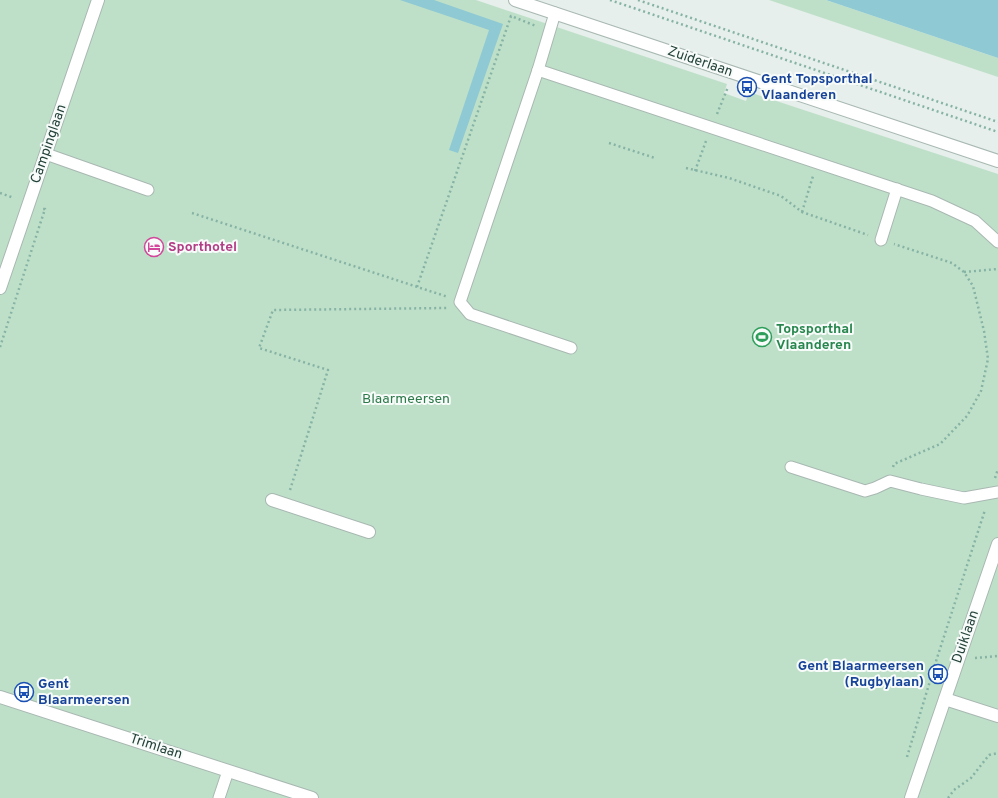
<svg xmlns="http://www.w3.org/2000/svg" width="998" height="798" font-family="Overpass,sans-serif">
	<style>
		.green { fill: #bfe0c8 }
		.water { fill: #8ec9d4 }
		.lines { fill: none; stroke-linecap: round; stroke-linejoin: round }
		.service-casing { stroke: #a8b8b2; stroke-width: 13 }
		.pedestrian-casing { stroke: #a8b8b2; stroke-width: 14 }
		.minor-casing { stroke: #a8b8b2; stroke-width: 14 }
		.tertiary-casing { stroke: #a8b8b2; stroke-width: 14 }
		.path { stroke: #86b3a5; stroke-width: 2.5; stroke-dasharray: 2 3; stroke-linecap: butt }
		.service { stroke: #fff; stroke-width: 11 }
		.pedestrian { stroke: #fff; stroke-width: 12 }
		.minor { stroke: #fff; stroke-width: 12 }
		.tertiary { stroke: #fff; stroke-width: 12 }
		.labels { text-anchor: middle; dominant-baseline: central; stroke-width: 4; stroke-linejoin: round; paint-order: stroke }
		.street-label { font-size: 14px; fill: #24423a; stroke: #f7fbf9 }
		.transit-label { font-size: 14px; font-weight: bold; fill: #164399; stroke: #f7fbf9; text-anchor: start }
		.hotel-label { font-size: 14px; font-weight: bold; fill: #b23c85; stroke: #f7fbf9; text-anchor: start }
		.leisure-label { font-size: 14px; font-weight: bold; fill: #27864d; stroke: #f7fbf9; text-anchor: start }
		.park-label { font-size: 14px; fill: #2d7a4b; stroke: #f7fbf9 }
	</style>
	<rect width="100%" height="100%" fill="#e6efeb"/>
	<g class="green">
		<polygon points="0,0 476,0 727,84 724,93 746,101 749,92 998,174 998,798 0,798"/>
		<polygon points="769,0 826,0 998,58 998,77"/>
	</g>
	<g class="water">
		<polygon points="400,0 434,0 503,24 458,153 449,150 489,30"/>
		<polygon points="826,0 998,0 998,58"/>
	</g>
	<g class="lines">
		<defs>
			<g id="service">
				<polyline points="555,13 538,70 460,302 470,314 571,348"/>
				<polyline points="538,70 932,201 975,221 998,242"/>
				<polyline points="46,154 148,190"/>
				<polyline points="881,240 897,189"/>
				<polyline points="791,467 865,491 875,488 890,481 921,489 964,498 998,492"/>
				<polyline points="219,798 228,771"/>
			</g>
			<polyline id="pedestrian" points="272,500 369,532"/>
			<g id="minor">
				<polyline points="0,288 98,0"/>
				<polyline points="0,697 312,798"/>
				<polyline points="945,699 998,716"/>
				<polyline points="911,798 998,544"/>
			</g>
			<polyline id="tertiary" points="515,0 998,161"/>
		</defs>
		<use href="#service" class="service-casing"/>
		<use href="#pedestrian" class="pedestrian-casing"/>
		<use href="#minor" class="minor-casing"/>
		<use href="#tertiary" class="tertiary-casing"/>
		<g class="path">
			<polyline points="610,0 998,132"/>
			<polyline points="638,0 998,122"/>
			<polyline points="717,114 728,87"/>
			<polyline points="609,143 655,158"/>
			<polyline points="686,168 729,178 781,196 802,212 868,235"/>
			<polyline points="695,171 706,141"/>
			<polyline points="0,193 14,198"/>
			<polyline points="802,212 813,176"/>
			<polyline points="192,213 448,297"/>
			<polyline points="964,272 998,269"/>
			<polyline points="417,287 511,16 536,26"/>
			<polyline points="0,347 45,209 43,209"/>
			<polyline points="893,467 894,464 940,444 967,416 981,391 988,359 984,331 973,286 964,272 952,263 894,244"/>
			<polyline points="995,478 998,469"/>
			<polyline points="290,490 328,370 259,348 273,310 447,308"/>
			<polyline points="975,658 998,656"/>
			<polyline points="907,757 937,658 985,510"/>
			<polyline points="948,798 954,790 971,778 989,755 998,753"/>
		</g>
		<use href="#service" class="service"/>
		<use href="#pedestrian" class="pedestrian"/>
		<use href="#minor" class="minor"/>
		<use href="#tertiary" class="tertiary"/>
	</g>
	<defs>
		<symbol id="bus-ring" viewBox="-11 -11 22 22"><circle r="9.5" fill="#f7fbf9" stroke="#1a4fb4" stroke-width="1.5"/><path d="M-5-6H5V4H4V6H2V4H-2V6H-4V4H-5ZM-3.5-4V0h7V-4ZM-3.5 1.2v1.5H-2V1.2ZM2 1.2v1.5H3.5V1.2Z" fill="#1a4fb4"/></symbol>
		<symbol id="hotel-ring" viewBox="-11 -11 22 22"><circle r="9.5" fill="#f7fbf9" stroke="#d1479c" stroke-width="1.5"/><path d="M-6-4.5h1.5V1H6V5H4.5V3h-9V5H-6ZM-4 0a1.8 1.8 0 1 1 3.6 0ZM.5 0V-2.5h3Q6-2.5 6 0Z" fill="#d1479c"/></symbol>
		<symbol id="stadium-ring" viewBox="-11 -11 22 22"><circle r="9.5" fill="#f7fbf9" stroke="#2e9e5b" stroke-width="1.5"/><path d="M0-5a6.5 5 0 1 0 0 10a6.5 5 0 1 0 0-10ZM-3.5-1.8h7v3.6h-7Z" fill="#2e9e5b"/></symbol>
	</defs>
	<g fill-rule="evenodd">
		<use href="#bus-ring" x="736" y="76" width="22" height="22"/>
		<use href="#hotel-ring" x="143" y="236" width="22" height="22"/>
		<use href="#stadium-ring" x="751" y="326" width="22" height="22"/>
		<use href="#bus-ring" x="927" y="663" width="22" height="22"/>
		<use href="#bus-ring" x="13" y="681" width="22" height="22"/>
	</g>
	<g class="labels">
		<g class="street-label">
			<text transform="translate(700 62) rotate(19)">Zuiderlaan</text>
			<text transform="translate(49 144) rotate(-71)">Campinglaan</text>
			<text transform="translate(966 637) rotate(-71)">Duiklaan</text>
			<text transform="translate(156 747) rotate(18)">Trimlaan</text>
		</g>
		<g class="transit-label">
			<text x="761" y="79">Gent Topsporthal<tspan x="761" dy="16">Vlaanderen</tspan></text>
			<text x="924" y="666" text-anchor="end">Gent Blaarmeersen<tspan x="924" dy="16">(Rugbylaan)</tspan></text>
			<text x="38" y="684">Gent<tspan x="38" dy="16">Blaarmeersen</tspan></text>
		</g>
		<g class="hotel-label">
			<text x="168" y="247">Sporthotel</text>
		</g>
		<g class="leisure-label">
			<text x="776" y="329">Topsporthal<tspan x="776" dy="16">Vlaanderen</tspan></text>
		</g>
		<g class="park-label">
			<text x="406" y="399">Blaarmeersen</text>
		</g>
	</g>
</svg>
